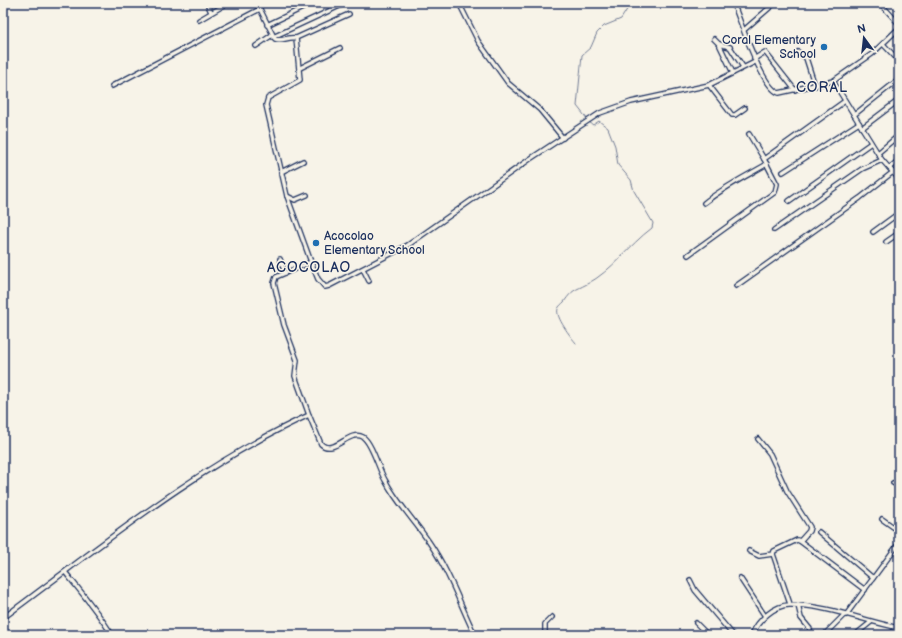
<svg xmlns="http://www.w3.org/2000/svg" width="902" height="638" font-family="'Balsamiq Sans',sans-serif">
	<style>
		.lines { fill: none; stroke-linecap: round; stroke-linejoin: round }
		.stream { stroke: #727c95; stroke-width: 1 }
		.minor-casing { stroke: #1b2f5e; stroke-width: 6 }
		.minor { stroke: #f7f3e8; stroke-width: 3.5 }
		.poi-dot { fill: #1f6fb2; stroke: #f7f3e8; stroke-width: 1.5 }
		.labels { text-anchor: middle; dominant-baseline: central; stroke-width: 3; stroke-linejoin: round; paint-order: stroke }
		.poi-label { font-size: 12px; fill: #1b2f5e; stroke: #f7f3e8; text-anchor: end }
		.quarter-label { font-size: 14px; letter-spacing: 1px; fill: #1b2f5e; stroke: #f7f3e8 }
	</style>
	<rect width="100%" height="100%" fill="#f7f3e8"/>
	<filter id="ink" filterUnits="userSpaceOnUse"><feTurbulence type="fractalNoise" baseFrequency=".025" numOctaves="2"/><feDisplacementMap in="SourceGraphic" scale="8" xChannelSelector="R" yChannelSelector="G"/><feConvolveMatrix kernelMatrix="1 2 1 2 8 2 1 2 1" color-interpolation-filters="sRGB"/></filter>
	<g filter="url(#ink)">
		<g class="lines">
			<g class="stream">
				<polyline points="588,120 577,106 582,55 591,47 597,33 604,26 621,19 631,3"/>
				<path d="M 576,343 C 571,337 555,317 558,309 C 559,306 562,304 564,302 C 573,289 574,291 587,284 C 612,271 629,245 652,228 L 653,223 L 634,191 L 631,180 L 618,165 L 615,146 L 608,128 L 599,121 L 593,125 L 589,122"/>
			</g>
			<defs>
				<g id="minor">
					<polyline points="207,3 211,12"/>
					<path d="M 257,3 L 275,39 C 282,42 289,36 296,38 L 300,80 L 268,98 L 266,105 L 287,196 L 311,262"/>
					<polyline points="459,3 478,41 508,83 540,110 563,138"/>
					<path d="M 733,3 C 741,21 761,87 779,93 L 833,81 L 872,54 L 899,28"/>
					<polyline points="880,3 899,24"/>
					<polyline points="199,20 228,3"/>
					<polyline points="267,25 313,3"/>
					<polyline points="744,30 775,3"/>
					<polyline points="273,37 346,3"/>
					<polyline points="296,38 349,14"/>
					<polyline points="714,39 719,44 733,73"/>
					<polyline points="719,44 730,47 743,67"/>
					<polyline points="883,44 899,61"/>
					<polyline points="256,46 272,35"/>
					<polyline points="798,52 806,58 815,86"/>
					<polyline points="754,59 765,52 795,90"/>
					<polyline points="300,68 340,48"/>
					<polyline points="833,81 882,160 899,179"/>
					<polyline points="709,85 732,115 735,115 745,108"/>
					<polyline points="112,86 260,9"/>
					<polyline points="854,115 899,79"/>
					<polyline points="862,128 899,100"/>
					<polyline points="749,134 764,159"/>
					<polyline points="878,153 899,135"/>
					<polyline points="889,168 899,160"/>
					<polyline points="281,172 303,161"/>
					<polyline points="783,172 859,123"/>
					<polyline points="287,196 295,200 307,195"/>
					<polyline points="789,201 871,143"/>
					<path d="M 704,203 C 724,187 745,177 767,164"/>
					<polyline points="774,230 862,169 882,160"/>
					<polyline points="873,232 899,213"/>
					<polyline points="886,242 899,233"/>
					<polyline points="688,255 775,192 777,184 764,159 845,101"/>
					<polyline points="280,259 285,273"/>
					<polyline points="363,269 369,281"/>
					<polyline points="736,286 860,198 893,172"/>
					<path d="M 309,415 L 321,444 C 334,456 349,429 363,437 C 372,443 379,470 385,480 C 397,503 415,521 429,542 C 449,571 460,604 475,635"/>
					<polyline points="758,439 770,454 787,491 810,527 809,531 800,541"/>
					<polyline points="893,483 899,486"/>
					<polyline points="882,519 899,531"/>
					<polyline points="819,532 873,578"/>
					<polyline points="749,551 759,556 773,554"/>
					<path d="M 65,572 C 82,593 98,612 112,635"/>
					<polyline points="740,578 765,616"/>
					<polyline points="690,580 695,590 733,635"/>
					<polyline points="790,604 773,554 774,551 797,540 800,541 865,590"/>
					<polyline points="798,605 801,618 810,629"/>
					<polyline points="846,615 899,543"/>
					<path d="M 3,618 C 102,545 197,466 309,415 L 295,376 L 297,360 L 284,325 L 274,283 L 276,277 L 311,262 L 318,279 L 325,287 L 329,286 L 408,245 L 530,159 L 600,113 L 631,102 L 709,85 L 755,62"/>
					<polyline points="696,623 708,635"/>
					<polyline points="826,633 844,615"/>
					<polyline points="545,635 545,624 552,617"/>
					<path d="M 752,635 C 757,621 775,604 791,605 C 827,605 864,621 899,628"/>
					<polyline points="855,635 871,622"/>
					<polyline points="888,635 899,628"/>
				</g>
			</defs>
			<use href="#minor" class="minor-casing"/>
			<use href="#minor" class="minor"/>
		</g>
	</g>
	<g class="poi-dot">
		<circle cx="824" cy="47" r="4"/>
		<circle cx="316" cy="243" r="4"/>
	</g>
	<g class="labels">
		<g class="poi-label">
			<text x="816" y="40">Coral Elementary<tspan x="816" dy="14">School</tspan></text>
			<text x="324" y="236" text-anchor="start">Acocolao<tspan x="324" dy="14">Elementary School</tspan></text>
		</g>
		<g class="quarter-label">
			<text x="822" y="87">CORAL</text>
			<text x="309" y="267">ACOCOLAO</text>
		</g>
	</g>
	<rect width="902" height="638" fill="none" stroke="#f7f3e8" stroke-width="16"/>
	<rect x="8" y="8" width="886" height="622" fill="none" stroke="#1b2f5e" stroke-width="1.5" filter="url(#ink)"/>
	<g transform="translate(864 38) rotate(345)" stroke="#f7f3e8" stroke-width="3" paint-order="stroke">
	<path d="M0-3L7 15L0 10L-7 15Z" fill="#1b2f5e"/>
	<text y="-6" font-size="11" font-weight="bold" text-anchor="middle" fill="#1b2f5e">N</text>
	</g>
</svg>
